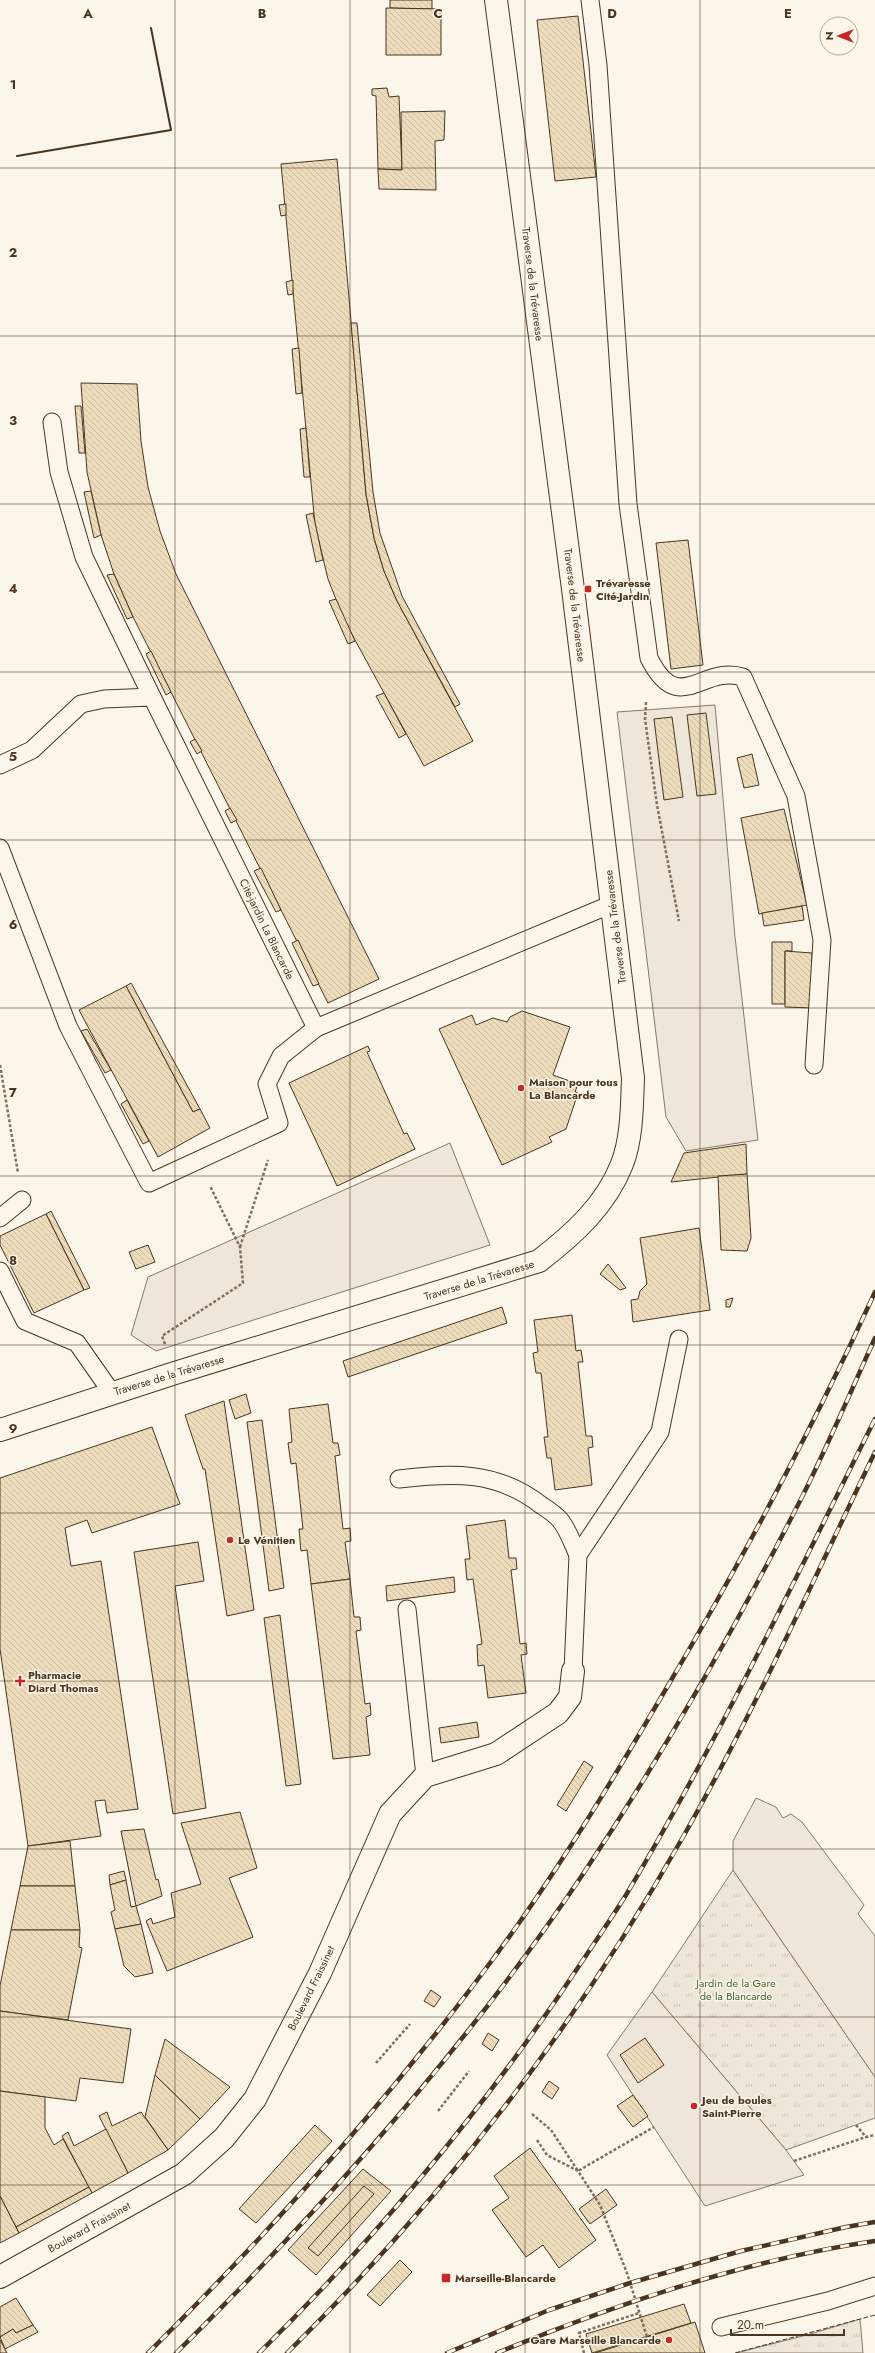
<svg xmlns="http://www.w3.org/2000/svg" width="875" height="2353" font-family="Jost,sans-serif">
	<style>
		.grass { fill: url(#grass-tufts); stroke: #887966 }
		.garden { fill: #ede6d9; stroke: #887966 }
		.building { fill: url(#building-back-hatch); stroke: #4a3520 }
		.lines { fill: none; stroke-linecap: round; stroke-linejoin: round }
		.service-casing { stroke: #4a3520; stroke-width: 19 }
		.minor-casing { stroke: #4a3520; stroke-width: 24 }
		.path { stroke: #7f6f5c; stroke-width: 2.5; stroke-dasharray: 3 2; stroke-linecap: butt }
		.service { stroke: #fbf6e9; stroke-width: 17 }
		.minor { stroke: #fbf6e9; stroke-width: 22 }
		.rail-casing { stroke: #4a3520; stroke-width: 4.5 }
		.rail { stroke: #fbf6e9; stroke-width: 3; stroke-dasharray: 9; stroke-linecap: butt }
		.fence { stroke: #4a3520; stroke-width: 1; stroke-dasharray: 5 2; stroke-linecap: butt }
		.wall { stroke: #4a3520; stroke-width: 2 }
		.grid { fill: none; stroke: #4a3520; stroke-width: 1; stroke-opacity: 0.55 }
		.poi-dot { fill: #c62828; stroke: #fbf6e9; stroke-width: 1.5 }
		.labels { text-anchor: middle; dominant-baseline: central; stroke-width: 3; stroke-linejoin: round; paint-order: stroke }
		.street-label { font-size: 11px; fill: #4a3520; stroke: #fbf6e9 }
		.poi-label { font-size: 11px; font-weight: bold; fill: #4a3520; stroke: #fbf6e9; text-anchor: start }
		.park-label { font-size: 11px; fill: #436837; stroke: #fbf6e9 }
		.grid-label { font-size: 13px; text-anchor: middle; font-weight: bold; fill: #4a3520; stroke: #fbf6e9; stroke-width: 3; stroke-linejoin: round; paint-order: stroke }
	</style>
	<defs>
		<pattern id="grass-tufts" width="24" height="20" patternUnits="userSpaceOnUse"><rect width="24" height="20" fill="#ede6d9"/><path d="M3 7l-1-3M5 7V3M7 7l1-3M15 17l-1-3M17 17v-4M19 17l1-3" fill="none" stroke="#cdc6ba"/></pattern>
		<pattern id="building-back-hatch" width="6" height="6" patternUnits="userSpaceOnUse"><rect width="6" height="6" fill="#ecdcbc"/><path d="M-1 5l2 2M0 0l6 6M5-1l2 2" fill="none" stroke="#ccbda1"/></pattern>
	</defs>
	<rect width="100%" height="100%" fill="#fbf6e9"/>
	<g class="grass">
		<polygon points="733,1870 875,2077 875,2118 786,2150 652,1992"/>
		<polygon points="860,2319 863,2353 736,2353 807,2335"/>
	</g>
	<g class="garden">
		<polygon points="715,705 735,937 758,1140 686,1151 666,1117 617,712"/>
		<polygon points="450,1143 490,1245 156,1351 131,1335 148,1277"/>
		<polygon points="756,1798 776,1807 783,1818 791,1814 802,1822 864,1905 858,1914 875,1936 875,2077 733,1870 733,1841"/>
		<polygon points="652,1992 786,2150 804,2175 705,2206 607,2055"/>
	</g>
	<g class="building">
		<polygon points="390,0 432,0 432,9 390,8"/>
		<polygon points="386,8 441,9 441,55 386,55"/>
		<polygon points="578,16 596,177 555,181 537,20"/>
		<polygon points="387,88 389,97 399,96 402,170 378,169 376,96 372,95 372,89"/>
		<polygon points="445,111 444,140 435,141 436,190 379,189 378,169 402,170 401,112"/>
		<polygon points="337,159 366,494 374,538 384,571 397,601 473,741 424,766 344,620 328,579 315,525 281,164"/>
		<polygon points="286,204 286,215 281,216 279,205"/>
		<polygon points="293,280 293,294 288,295 286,282"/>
		<polygon points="351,323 357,323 373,492 380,533 402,596 460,704 455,707 397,601 384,571 374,538 366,494"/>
		<polygon points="299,348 302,393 296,394 292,349"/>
		<polygon points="81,383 137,384 141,441 148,487 160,531 176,574 379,979 328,1003 133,617 114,574 101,535 87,472"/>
		<polygon points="75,406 81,406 85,453 79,453"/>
		<polygon points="306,428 310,477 304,477 300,429"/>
		<polygon points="91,491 101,535 94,538 84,492"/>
		<polygon points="313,513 323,560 316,562 306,515"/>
		<polygon points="688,540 703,665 671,669 656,543"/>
		<polygon points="114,574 133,617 127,619 107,575"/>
		<polygon points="336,599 355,641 348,644 329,601"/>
		<polygon points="151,651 171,692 166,695 146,654"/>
		<polygon points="384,693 406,734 399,738 376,696"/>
		<polygon points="706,713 716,794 697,796 687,715"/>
		<polygon points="672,717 683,797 664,800 654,719"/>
		<polygon points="195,739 202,751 197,754 190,742"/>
		<polygon points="752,754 759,785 744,788 737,758"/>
		<polygon points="230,808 237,820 231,823 225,811"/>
		<polygon points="784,809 807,905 759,914 741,818"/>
		<polygon points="261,868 281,910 276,912 254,871"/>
		<polygon points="802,906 804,920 764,926 762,913"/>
		<polygon points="298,940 319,984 313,986 292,943"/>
		<polygon points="772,942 792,942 792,951 785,951 785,1004 772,1004"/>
		<polygon points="785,951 812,953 812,1008 785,1007"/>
		<polygon points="131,983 200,1109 193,1112 126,986"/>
		<polygon points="126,986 193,1112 200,1109 210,1128 158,1157 79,1010"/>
		<polygon points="522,1011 570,1027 553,1075 578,1084 575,1092 578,1093 566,1129 549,1137 552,1142 502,1165 439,1029 472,1015 476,1025 493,1018 507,1022 510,1017"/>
		<polygon points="87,1029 111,1070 105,1073 81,1031"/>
		<polygon points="368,1046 370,1051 367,1052 404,1134 407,1133 415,1149 337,1186 289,1083"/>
		<polygon points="127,1100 149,1141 143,1144 121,1104"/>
		<polygon points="746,1144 747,1174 671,1182 684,1153"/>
		<polygon points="747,1174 751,1238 747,1251 721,1250 718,1176"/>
		<polygon points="51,1211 90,1288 84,1290 46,1214"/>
		<polygon points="46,1214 84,1290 34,1313 0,1245 0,1236"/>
		<polygon points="699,1228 710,1310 633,1322 631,1300 638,1299 640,1291 647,1284 640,1238"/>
		<polygon points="148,1245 155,1262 136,1269 129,1252"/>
		<polygon points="608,1264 626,1288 620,1290 600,1274"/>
		<polygon points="733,1298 730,1307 726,1307 726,1300"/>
		<polygon points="502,1307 507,1323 348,1377 343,1361"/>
		<polygon points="572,1315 576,1351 581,1350 583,1362 578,1362 586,1436 592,1436 593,1447 588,1448 592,1485 555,1490 551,1458 547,1458 544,1437 548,1437 541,1373 536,1373 533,1353 538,1352 534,1320"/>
		<polygon points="246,1394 251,1413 235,1419 229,1400"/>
		<polygon points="224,1401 254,1610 227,1616 205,1469 203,1469 185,1415"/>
		<polygon points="328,1404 333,1443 338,1443 340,1455 335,1456 343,1529 350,1528 351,1541 345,1542 350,1579 311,1584 307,1550 301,1551 299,1529 303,1529 296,1463 291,1464 288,1443 292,1442 289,1409"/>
		<polygon points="262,1420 284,1588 269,1591 247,1422"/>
		<polygon points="152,1427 180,1504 92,1533 87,1520 65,1528 71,1566 101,1561 138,1809 107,1813 105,1800 95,1801 101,1836 28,1846 0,1649 0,1478"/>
		<polygon points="505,1520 509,1558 516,1558 517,1569 511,1570 520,1644 526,1643 527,1654 521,1655 526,1693 488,1698 484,1665 478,1666 477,1645 482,1644 473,1579 467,1580 465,1559 470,1559 466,1526"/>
		<polygon points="198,1542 204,1581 175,1586 206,1808 173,1814 134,1552"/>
		<polygon points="454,1577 455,1592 387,1601 386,1586"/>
		<polygon points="350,1579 354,1617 360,1617 361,1630 356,1631 365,1704 370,1703 371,1715 366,1717 370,1755 333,1759 311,1584"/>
		<polygon points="280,1615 301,1784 286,1786 264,1618"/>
		<polygon points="477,1722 479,1737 441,1743 439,1728"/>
		<polygon points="584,1761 593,1767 566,1811 557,1805"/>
		<polygon points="240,1812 257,1868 229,1878 253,1937 167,1971 146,1921 151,1918 153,1924 175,1917 171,1893 201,1884 181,1823"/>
		<polygon points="144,1829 156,1880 158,1879 162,1896 136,1906 121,1831"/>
		<polygon points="70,1841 75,1886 20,1886 28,1846"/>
		<polygon points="124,1871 126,1880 110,1885 109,1875"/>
		<polygon points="126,1880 131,1907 136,1906 141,1924 115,1929 111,1912 115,1910 110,1885"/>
		<polygon points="20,1886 75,1886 80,1930 11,1930"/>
		<polygon points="141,1924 153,1973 135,1977 124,1966 115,1929"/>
		<polygon points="11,1930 80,1930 79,1947 82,1948 68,2020 0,2011 0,1986"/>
		<polygon points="431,1990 441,1997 434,2007 424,2001"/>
		<polygon points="0,2011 131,2029 123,2083 80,2078 76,2101 0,2091"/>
		<polygon points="488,2033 499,2040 492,2051 482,2044"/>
		<polygon points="645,2038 664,2065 638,2083 620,2055"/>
		<polygon points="165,2039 230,2087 200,2119 155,2075"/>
		<polygon points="155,2075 200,2119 168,2150 145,2117"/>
		<polygon points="549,2081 559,2088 552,2099 542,2092"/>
		<polygon points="0,2091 45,2097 45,2128 54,2145 63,2139 89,2187 16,2227 0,2196"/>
		<polygon points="633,2095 648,2116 633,2127 617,2106"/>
		<polygon points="107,2112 112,2126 141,2112 168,2150 128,2173 99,2116"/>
		<polygon points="315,2125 332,2141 256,2223 239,2209"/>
		<polygon points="106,2129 128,2173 92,2193 62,2136 68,2132 74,2146"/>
		<polygon points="530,2148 596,2240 559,2268 543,2245 526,2257 492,2210 509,2198 494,2176"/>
		<polygon points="363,2169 391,2191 316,2275 288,2250"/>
		<polygon points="364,2186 374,2194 318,2256 308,2248"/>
		<polygon points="89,2187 92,2193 19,2233 16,2227"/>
		<polygon points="606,2189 617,2205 590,2224 579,2209"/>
		<polygon points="0,2196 19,2233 0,2243"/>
		<polygon points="400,2260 412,2272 380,2306 367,2295"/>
		<polygon points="16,2298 33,2325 16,2333 13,2329 0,2337 0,2307"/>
		<polygon points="684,2304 691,2323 592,2353 586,2334"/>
		<polygon points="695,2322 705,2353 595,2353 660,2333"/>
		<polygon points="33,2325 38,2332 5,2349 0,2337 13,2329 16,2333"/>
		<polygon points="0,2340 5,2349 7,2353 0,2353"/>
	</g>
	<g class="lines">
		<defs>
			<g id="service">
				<path d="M 590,0 L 598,65 L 628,504 L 649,658 C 679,718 702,664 743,677 L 796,796 L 822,940 L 814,1065"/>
				<polyline points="52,422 59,472 84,557 152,697"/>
				<polyline points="0,765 32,750 81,704 104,699 152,697 316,1028 612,904"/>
				<polyline points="0,848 68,1026 149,1183 279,1123 267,1084 281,1056 316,1028"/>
				<polyline points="0,1218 22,1200"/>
				<polyline points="0,1271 25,1321 77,1343 112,1393"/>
				<path d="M 399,1479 C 452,1473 496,1470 541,1505 C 547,1509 555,1514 560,1520 C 568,1529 573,1545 578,1555"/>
				<polyline points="407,1609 425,1776"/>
				<polyline points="573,1671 578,1555 660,1432 679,1339"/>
				<polyline points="721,2327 828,2301 875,2286"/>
			</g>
			<g id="minor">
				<path d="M 0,1430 L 175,1373 L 539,1261 C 574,1234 606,1205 622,1164 C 632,1139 632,1105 633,1078 L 573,589 L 496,0"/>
				<polyline points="0,2277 184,2174 224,2138 255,2099 320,1973 390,1814 425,1776 496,1754 558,1713 570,1697 573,1671"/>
			</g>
		</defs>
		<use href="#service" class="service-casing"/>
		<use href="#minor" class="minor-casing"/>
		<g class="path">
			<polyline points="646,702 645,719 657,805 679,921"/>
			<polyline points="0,1065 18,1173"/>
			<polyline points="240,1247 268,1160"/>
			<polyline points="165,1344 162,1336 243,1283 240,1247 210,1186"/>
			<polyline points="376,2063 410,2024"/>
			<polyline points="438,2111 469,2071"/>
			<polyline points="532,2114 551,2130 578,2171 654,2127"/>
			<polyline points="856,2125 866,2137 875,2135"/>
			<polyline points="537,2140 547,2155 578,2171 600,2205 627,2273 647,2337"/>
			<polyline points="794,2161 866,2137"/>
			<polyline points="584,2353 579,2333 639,2313"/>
		</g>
		<use href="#service" class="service"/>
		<use href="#minor" class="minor"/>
		<defs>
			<g id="rail">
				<path d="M 148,2353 C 265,2237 375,2115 475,1983 C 545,1892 605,1793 663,1694 C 740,1564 812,1430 875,1292"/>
				<path d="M 176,2353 C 325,2206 466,2048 583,1874 C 664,1753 736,1627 802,1497 C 828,1445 851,1391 875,1338"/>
				<path d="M 259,2353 C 379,2235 486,2106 579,1966 C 595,1942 611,1919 626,1895 C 718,1741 795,1579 875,1419"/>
				<path d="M 287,2353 C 442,2200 576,2026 683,1837 C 754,1712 813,1581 875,1452"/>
				<polyline points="447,2353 549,2310 630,2283 741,2251 846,2227 875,2222"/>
				<path d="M 497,2353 C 618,2303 746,2260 875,2241"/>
			</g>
		</defs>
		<use href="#rail" class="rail-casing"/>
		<use href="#rail" class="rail"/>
		<polyline class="fence" points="735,2353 875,2315"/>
		<polyline class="wall" points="17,156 171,130 151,28"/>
	</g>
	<path class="grid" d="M 175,0 L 175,2353M 350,0 L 350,2353M 525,0 L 525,2353M 700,0 L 700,2353M 0,168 L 875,168M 0,336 L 875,336M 0,504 L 875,504M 0,672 L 875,672M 0,840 L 875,840M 0,1008 L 875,1008M 0,1176 L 875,1176M 0,1345 L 875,1345M 0,1513 L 875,1513M 0,1681 L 875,1681M 0,1849 L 875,1849M 0,2017 L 875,2017M 0,2185 L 875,2185"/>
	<g class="poi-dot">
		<rect x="584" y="585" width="8" height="8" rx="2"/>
		<circle cx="521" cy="1088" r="4"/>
		<circle cx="230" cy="1540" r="4"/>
		<path d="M18 1675h4v4h4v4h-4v4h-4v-4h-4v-4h4z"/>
		<circle cx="694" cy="2106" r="4"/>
		<rect x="441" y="2273" width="10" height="10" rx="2"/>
		<circle cx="669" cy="2340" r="4"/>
	</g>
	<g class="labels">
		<g class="street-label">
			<text transform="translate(533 284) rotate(83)">Traverse de la Trévaresse</text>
			<text transform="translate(575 605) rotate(83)">Traverse de la Trévaresse</text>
			<text transform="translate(615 927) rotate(-97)">Traverse de la Trévaresse</text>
			<text transform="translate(267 929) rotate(64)">Cité-jardin La Blancarde</text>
			<text transform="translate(479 1280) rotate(-17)">Traverse de la Trévaresse</text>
			<text transform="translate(169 1375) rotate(-17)">Traverse de la Trévaresse</text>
			<text transform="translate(311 1988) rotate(-64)">Boulevard Fraissinet</text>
			<text transform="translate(89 2227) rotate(-29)">Boulevard Fraissinet</text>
		</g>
		<g class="poi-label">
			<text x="596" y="583">Trévaresse<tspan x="596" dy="13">Cité-Jardin</tspan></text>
			<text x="529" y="1082">Maison pour tous<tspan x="529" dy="13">La Blancarde</tspan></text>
			<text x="238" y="1540">Le Vénitien</text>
			<text x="28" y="1675">Pharmacie<tspan x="28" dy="13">Diard Thomas</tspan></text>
			<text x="702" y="2100">Jeu de boules<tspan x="702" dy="13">Saint-Pierre</tspan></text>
			<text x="455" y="2278">Marseille-Blancarde</text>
			<text x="661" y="2340" text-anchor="end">Gare Marseille Blancarde</text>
		</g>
		<g class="park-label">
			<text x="736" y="1983">Jardin de la Gare<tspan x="736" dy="13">de la Blancarde</tspan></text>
		</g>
	</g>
	<g class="grid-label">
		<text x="88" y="18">A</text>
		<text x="262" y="18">B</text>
		<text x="438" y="18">C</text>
		<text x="612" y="18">D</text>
		<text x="788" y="18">E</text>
		<text x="13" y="89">1</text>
		<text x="13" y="257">2</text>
		<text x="13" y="425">3</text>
		<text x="13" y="593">4</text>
		<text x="13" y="761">5</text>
		<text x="13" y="929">6</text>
		<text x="13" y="1097">7</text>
		<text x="13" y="1265">8</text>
		<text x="13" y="1433">9</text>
	</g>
	<g transform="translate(839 36) rotate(270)"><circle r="19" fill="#fbf6e9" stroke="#b4a999"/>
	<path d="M0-3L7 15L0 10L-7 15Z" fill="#c62828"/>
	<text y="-6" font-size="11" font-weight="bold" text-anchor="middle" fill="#4a3520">N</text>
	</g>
	<path d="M731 2329v6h113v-6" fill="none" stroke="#4a3520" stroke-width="2"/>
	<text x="737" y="2329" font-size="12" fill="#4a3520" stroke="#fbf6e9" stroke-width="3" paint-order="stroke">20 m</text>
</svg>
